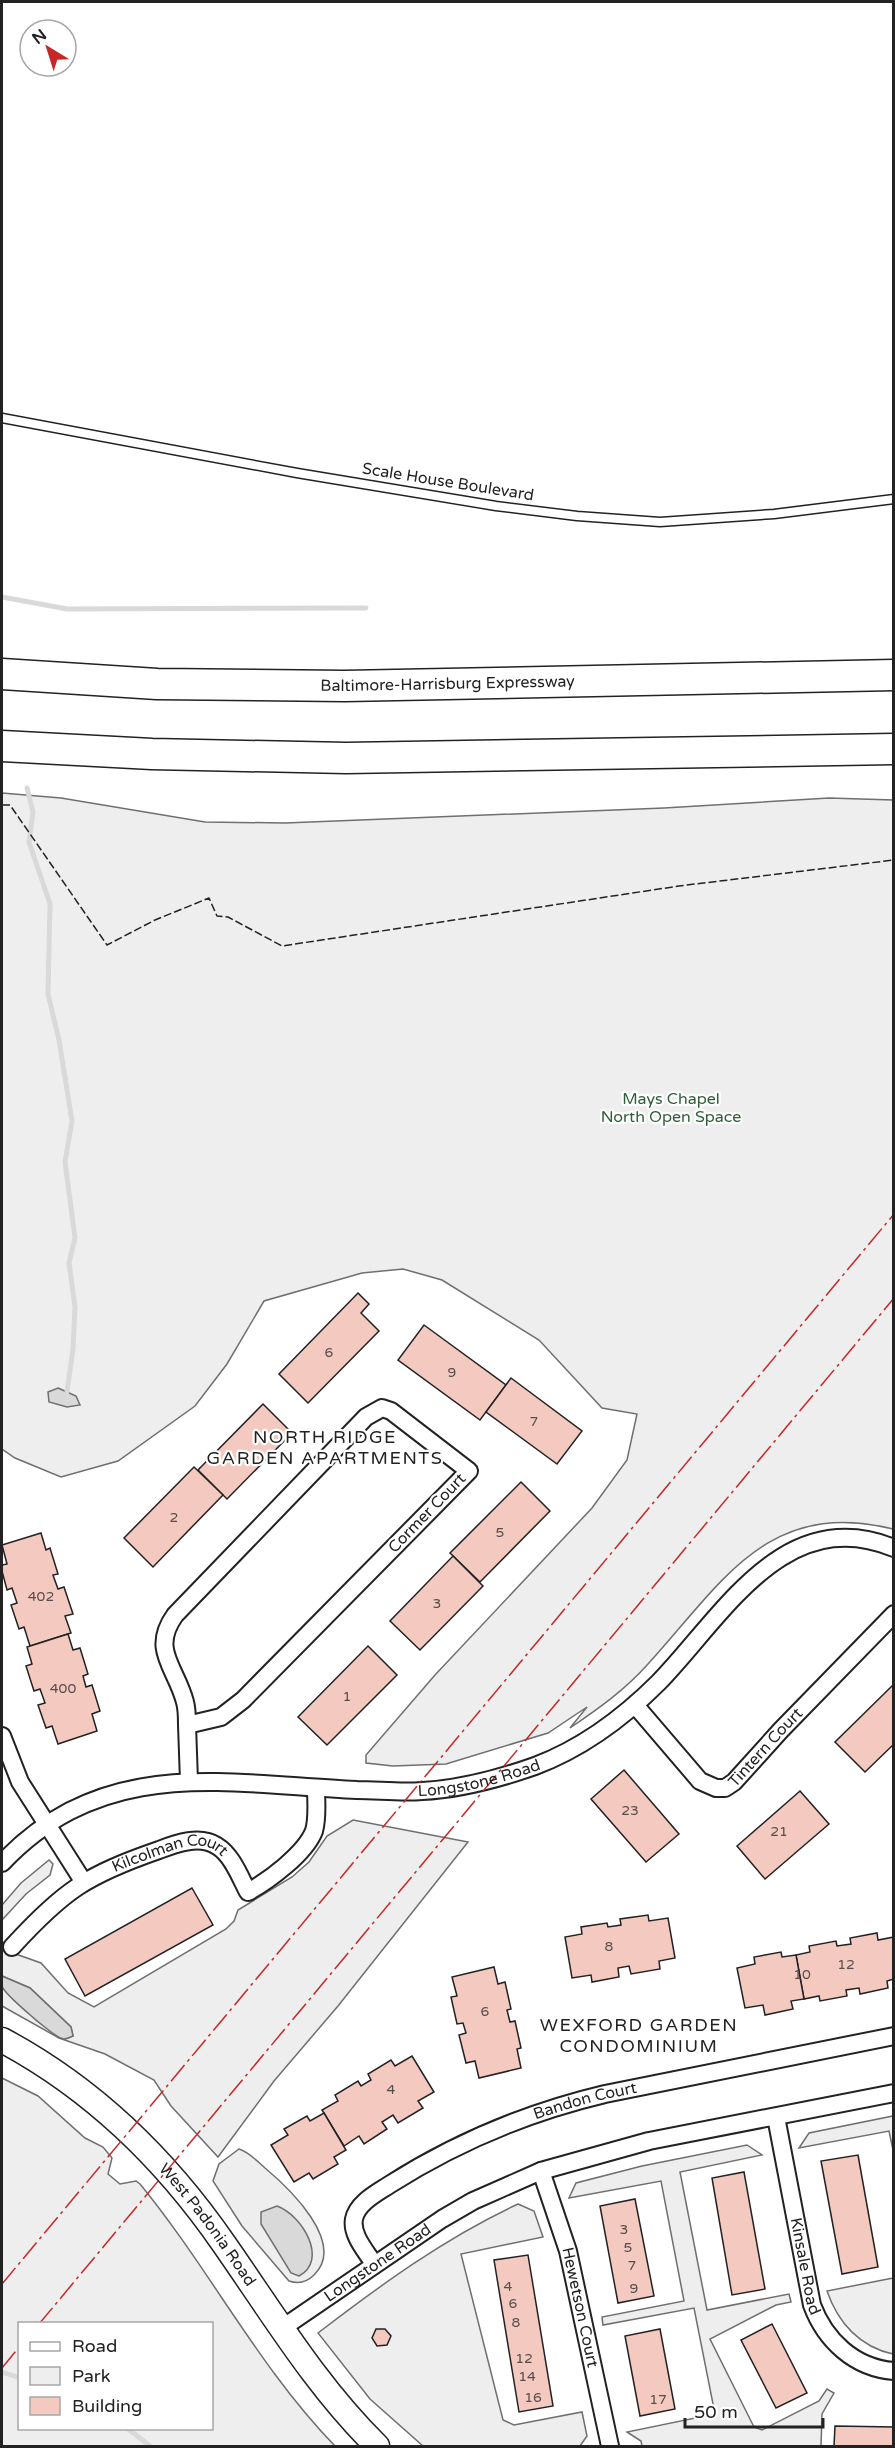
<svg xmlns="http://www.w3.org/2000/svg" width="895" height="2448" font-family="'Varela Round',sans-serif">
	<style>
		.green { fill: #eee; stroke: #6f6f6f; stroke-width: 1.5; fill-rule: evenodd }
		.water { fill: #d9d9d9; stroke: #6f6f6f; stroke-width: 1.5 }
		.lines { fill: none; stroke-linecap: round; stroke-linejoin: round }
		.stream { stroke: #d9d9d9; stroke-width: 5 }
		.building { fill: #f3c9c0; stroke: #222; stroke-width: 1.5 }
		.service-casing { stroke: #222; stroke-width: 11 }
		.minor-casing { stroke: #222; stroke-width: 20 }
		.secondary-casing { stroke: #222; stroke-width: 27 }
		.motorway-casing { stroke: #222; stroke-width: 33 }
		.service { stroke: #fff; stroke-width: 8 }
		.minor { stroke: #fff; stroke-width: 16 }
		.secondary { stroke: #fff; stroke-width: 24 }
		.motorway { stroke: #fff; stroke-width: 30 }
		.fence { stroke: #222; stroke-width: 1.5; stroke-dasharray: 8 3; stroke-linecap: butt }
		.power { stroke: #c62828; stroke-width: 1.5; stroke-dasharray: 21 4.5 3 4.5; stroke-linecap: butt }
		.labels { text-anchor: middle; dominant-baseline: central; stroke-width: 4.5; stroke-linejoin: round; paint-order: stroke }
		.number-label { font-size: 14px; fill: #564c4a }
		.street-label { font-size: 16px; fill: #222; stroke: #fff }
		.park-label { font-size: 16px; fill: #2f5e38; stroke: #fff }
		.neighbourhood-label { font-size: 18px; letter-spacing: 1.5px; fill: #222; stroke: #fff }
	</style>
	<rect width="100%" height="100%" fill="#fff"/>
	<g class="green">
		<path d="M 2,793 L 61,798 L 205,822 L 285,823 L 664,808 L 829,798 L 893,800 L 893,1529 C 767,1498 722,1583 648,1664 C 625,1690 598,1709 570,1728 L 587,1707 L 548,1733 L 446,1764 L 393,1766 L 366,1763 L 366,1755 L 435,1675 L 592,1508 L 627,1460 L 637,1414 L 602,1408 L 539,1340 L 442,1280 L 403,1269 L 362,1273 L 264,1301 L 227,1364 L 195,1406 L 118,1461 L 61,1477 L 15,1458 L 2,1449 Z"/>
		<polygon points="353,1820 468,1842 338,2006 274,2081 218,2157 171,2106 154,2080 105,2054 59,2038 2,2006 2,1987 37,2021 64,2039 73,2036 71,2027 30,1988 2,1976 2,1941 13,1953 41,1963 68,1993 94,2007 226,1929 234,1921 238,1910 292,1877 309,1862 327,1836"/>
		<polygon points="49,1860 53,1864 50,1875 26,1894 2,1920 2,1905 21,1883"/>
		<path d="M 2,2078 L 38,2096 L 85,2138 L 103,2147 L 112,2158 L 108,2174 L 120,2184 L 136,2181 L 140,2184 C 209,2268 259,2368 335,2446 L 2,2446 ZM 20,2324 L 212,2324 L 212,2428 L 20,2428 Z"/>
		<polygon points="893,2116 893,2150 889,2131 799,2148 809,2133"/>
		<polygon points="747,2145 762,2155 680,2172 707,2310 789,2294 791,2302 776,2305 710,2339 754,2427 762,2430 819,2401 827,2389 834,2393 822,2414 821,2446 642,2446 641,2441 627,2432 715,2414 694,2308 603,2325 602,2317 684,2301 661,2181 569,2198 576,2183 642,2166"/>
		<path d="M 239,2149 C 249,2152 257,2161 265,2168 C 289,2188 347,2243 314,2275 C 307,2282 298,2284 289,2281 L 242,2226 L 213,2181 L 219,2164 Z"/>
		<path d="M 518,2204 L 534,2211 L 543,2237 L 461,2254 L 503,2420 L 514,2425 L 582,2412 L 587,2436 L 580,2446 L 423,2446 L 370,2399 L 318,2333 C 382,2284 445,2238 518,2204 Z"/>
		<path d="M 893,2278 L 894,2278 L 893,2354 C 860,2347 838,2323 827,2291 Z"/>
	</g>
	<g class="water">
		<polygon points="58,1388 76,1396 80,1405 67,1407 49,1402 48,1392"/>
		<path d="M 2,1976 L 30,1988 L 71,2027 L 73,2036 C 70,2037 67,2039 64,2039 C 56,2039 4,1994 2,1986 C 1,1983 2,1979 2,1976 Z"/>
		<path d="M 277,2206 C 302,2215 329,2260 299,2276 L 291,2273 L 261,2224 L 261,2212 Z"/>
	</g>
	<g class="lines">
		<g class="stream">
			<polyline points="2,597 67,609 366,608"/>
			<polyline points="27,788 33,812 29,842 50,904 48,994 59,1040 72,1121 65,1162 75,1238 69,1263 75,1307 73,1349 67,1392"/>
			<polyline points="2,2372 20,2378"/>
			<polyline points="127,2428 150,2446"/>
		</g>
	</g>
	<g class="building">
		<polygon points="358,1293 369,1304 361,1313 379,1331 308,1403 279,1374"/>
		<polygon points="424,1325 506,1385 480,1420 398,1360"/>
		<polygon points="511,1378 582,1431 557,1464 486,1412"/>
		<polygon points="263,1404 292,1433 227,1499 198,1470"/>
		<polygon points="194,1467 223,1495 153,1567 124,1538"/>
		<polygon points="521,1482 550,1511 480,1582 450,1553"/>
		<polygon points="41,1533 46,1550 50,1548 58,1574 53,1575 58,1589 64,1587 73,1614 65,1616 71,1633 30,1646 24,1627 19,1629 11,1605 17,1603 12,1588 7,1590 2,1571 2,1565 7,1564 2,1545"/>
		<polygon points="453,1556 483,1586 420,1650 390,1621"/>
		<polygon points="68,1634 73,1650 80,1648 88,1674 83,1676 86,1687 92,1685 100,1711 92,1714 97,1731 58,1744 52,1726 46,1728 38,1705 45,1703 40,1689 34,1691 26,1666 32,1664 27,1647"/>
		<polygon points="368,1646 397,1675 327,1745 298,1717"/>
		<polygon points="894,1684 894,1744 865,1772 835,1742"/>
		<polygon points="624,1770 679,1834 646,1862 591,1799"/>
		<polygon points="800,1791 829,1824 765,1879 737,1846"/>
		<polygon points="192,1888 213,1925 85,1996 65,1959"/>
		<polygon points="648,1915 649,1921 668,1918 675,1958 659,1961 660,1969 631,1974 629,1966 618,1968 619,1977 592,1982 591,1975 572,1978 565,1937 582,1934 581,1927 607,1923 608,1927 621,1925 620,1919"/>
		<polygon points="877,1933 878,1940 894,1937 894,1979 887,1981 888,1988 860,1994 859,1988 846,1990 847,1996 820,2001 819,1996 804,1999 796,1955 810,1952 809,1946 836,1941 837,1946 851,1944 850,1938"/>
		<polygon points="781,1952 782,1957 796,1955 804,1999 791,2001 793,2009 765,2015 763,2005 745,2008 737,1968 755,1964 754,1957"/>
		<polygon points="494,1967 498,1984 505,1982 511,2009 507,2010 510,2022 515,2021 521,2048 517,2049 521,2068 479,2078 475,2061 466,2063 459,2035 466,2033 463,2023 457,2024 451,1997 457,1996 452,1977"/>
		<polygon points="412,2056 434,2092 418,2101 423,2108 398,2123 393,2115 382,2122 387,2129 364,2144 359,2136 344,2146 322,2110 338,2101 335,2095 358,2081 361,2086 371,2080 368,2074 391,2060 395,2066"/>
		<polygon points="324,2113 346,2150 334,2157 338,2164 313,2179 309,2173 294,2182 271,2145 288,2135 284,2129 307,2116 310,2121"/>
		<polygon points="858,2155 878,2267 842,2274 821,2161"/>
		<polygon points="744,2172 765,2289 732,2295 712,2178"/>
		<polygon points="635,2199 654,2296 618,2303 600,2206"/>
		<polygon points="528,2255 553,2406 519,2412 494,2260"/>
		<polygon points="772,2324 807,2393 776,2408 741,2340"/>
		<polygon points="376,2329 385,2329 391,2336 387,2345 377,2346 372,2338"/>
		<polygon points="660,2329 675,2409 640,2416 625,2336"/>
		<polygon points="835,2426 894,2427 894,2446 834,2446"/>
	</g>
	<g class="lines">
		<defs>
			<polyline id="service" points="2,418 297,473 496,506 577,516 660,522 774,514 894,499"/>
			<g id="minor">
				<path id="s1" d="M 635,1705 L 700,1781 L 716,1788 L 725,1788 L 734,1782 L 781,1730 L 894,1614"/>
				<path d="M 187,1725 C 187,1718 187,1709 185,1702 C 176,1667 150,1650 175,1615 L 366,1417 L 382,1408 L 391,1411 L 469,1471 L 243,1700 L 221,1717 L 187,1725 L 189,1781"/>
				<polyline points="2,1736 20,1782 83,1881"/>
				<path id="s2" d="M 2,1863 C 105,1755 223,1784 357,1790 C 378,1790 401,1793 422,1791 C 462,1789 498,1779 535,1766 C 583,1748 623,1718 659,1682 C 723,1616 784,1503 894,1548"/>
				<path id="s3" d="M 12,1947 C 64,1890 87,1875 159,1850 C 177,1843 200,1835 217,1846 C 232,1855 240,1877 248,1892 C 268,1881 305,1854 314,1831 C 318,1817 316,1802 316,1788"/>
				<path id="s4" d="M 776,2117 L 812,2305 C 825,2340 854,2368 894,2371"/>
				<path id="s5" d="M 541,2171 L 568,2251 L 610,2446"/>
				<path id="s6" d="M 374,2264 C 366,2251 351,2235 354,2219 C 357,2203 377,2193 389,2185 C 455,2143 529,2112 605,2094 L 894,2036"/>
				<path id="s7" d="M 281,2329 L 442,2219 L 473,2201 L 541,2171 L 649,2141 L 894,2093"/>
			</g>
			<g id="secondary">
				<path id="s8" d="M 2,2040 C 92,2088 166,2160 224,2244 C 273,2314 316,2386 377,2446"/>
			</g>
			<g id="motorway">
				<path id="s9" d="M 2,674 L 157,684 L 345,686 L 894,675"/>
				<polyline points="2,746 152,754 346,758 894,749"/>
			</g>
		</defs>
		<use href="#service" class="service-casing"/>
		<use href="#minor" class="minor-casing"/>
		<use href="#secondary" class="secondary-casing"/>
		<use href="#motorway" class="motorway-casing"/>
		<use href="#service" class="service"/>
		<use href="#minor" class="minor"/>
		<use href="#secondary" class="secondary"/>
		<use href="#motorway" class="motorway"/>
		<polyline class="fence" points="2,805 10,805 107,945 155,920 209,898 217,916 228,917 282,946 679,886 894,860"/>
		<g class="power">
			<polyline points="2,2284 894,1214"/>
			<polyline points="39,2324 894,1298"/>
			<polyline points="2,2368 20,2346"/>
		</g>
	</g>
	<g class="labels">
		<g class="number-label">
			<text x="329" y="1352">6</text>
			<text x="452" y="1372">9</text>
			<text x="534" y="1421">7</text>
			<text x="174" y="1517">2</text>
			<text x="500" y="1532">5</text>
			<text x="41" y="1596">402</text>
			<text x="437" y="1603">3</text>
			<text x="63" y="1688">400</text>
			<text x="347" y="1696">1</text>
			<text x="630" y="1810">23</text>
			<text x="779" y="1831">21</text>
			<text x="609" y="1946">8</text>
			<text x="846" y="1964">12</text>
			<text x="802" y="1974">10</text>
			<text x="485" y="2011">6</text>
			<text x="391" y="2089">4</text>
			<text x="624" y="2229">3</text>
			<text x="628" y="2247">5</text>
			<text x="632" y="2265">7</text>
			<text x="508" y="2286">4</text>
			<text x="634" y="2288">9</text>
			<text x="513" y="2303">6</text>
			<text x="516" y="2322">8</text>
			<text x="524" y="2358">12</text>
			<text x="527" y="2376">14</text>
			<text x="533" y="2397">16</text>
			<text x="658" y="2399">17</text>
		</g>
		<g class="street-label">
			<text transform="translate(448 482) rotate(9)">Scale House Boulevard</text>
			<text stroke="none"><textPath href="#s9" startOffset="446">Baltimore-Harrisburg Expressway</textPath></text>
			<text transform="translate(427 1513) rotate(-46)">Cormer Court</text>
			<text stroke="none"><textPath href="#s1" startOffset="184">Tintern Court</textPath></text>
			<text stroke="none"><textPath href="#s2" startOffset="501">Longstone Road</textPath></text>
			<text stroke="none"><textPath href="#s3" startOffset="190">Kilcolman Court</textPath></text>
			<text stroke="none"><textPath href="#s6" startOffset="315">Bandon Court</textPath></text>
			<text stroke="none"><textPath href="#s8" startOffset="279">West Padonia Road</textPath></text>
			<text stroke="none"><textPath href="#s7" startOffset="117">Longstone Road</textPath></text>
			<text stroke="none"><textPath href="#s4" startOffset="152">Kinsale Road</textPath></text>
			<text stroke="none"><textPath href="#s5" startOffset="142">Hewetson Court</textPath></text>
		</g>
		<g class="park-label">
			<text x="671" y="1099">Mays Chapel<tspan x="671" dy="18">North Open Space</tspan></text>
		</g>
		<g class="neighbourhood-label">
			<text x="325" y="1437">NORTH RIDGE<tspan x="325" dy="21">GARDEN APARTMENTS</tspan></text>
			<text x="639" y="2025">WEXFORD GARDEN<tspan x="639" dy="21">CONDOMINIUM</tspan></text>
		</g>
	</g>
	<rect width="895" height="2448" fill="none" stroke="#222222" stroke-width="6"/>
	<rect x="18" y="2322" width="195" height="108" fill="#ffffff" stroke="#a7a7a7" stroke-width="1.5"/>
	<rect x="30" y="2342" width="30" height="9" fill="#ffffff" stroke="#a7a7a7" stroke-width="1.5"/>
	<text x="72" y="2352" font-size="18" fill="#222222">Road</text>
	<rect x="30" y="2367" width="30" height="18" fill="#eeeeee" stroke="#a7a7a7" stroke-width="1.5"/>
	<text x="72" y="2382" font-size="18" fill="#222222">Park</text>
	<rect x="30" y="2397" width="30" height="18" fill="#f3c9c0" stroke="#a7a7a7" stroke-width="1.5"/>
	<text x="72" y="2412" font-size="18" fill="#222222">Building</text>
	<g transform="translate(48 48) rotate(322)"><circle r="28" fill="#ffffff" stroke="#a7a7a7" stroke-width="1.5"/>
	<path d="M0-4.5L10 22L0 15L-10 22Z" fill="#c62828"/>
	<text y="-9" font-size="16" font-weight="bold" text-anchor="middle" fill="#222222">N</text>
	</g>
	<path d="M685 2418v9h138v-9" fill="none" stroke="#222222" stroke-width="3"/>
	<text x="694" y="2418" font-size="18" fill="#222222" stroke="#ffffff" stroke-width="4.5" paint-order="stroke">50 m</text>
</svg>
